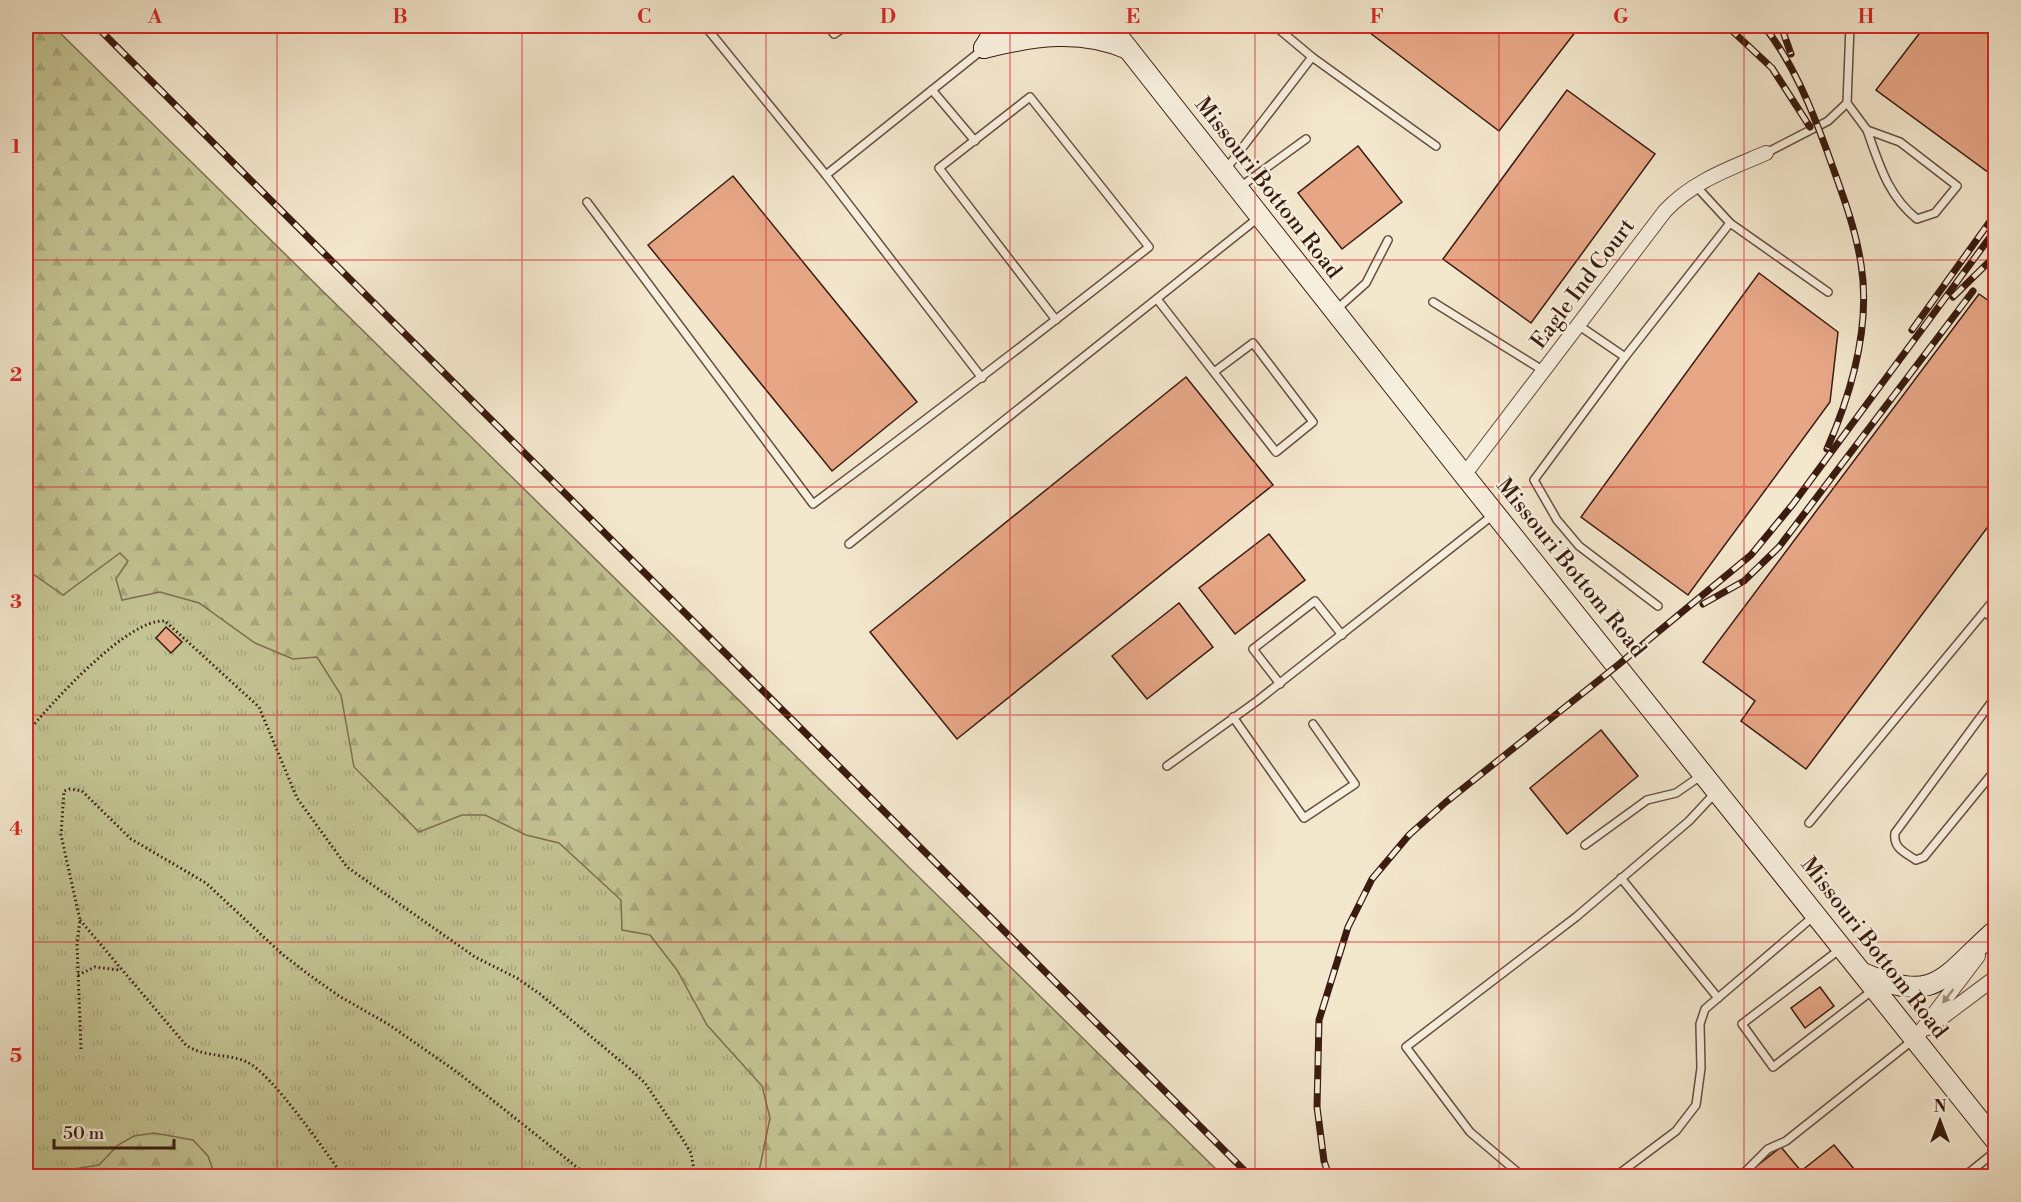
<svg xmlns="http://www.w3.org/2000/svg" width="2021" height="1202" font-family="'Libre Bodoni',serif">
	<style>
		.grass { fill: url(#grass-tufts); stroke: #7e6f51; stroke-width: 1.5 }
		.forest { fill: url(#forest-firs); stroke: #7e6f51; stroke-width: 1.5 }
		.building { fill: #e7a787; stroke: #3a1b0f; stroke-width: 1.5 }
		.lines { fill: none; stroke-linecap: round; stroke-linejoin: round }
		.lane-casing { stroke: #684e3e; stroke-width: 10 }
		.street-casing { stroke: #684e3e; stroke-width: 16 }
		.secondary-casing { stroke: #3a1b0f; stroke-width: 22 }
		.path { stroke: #3a1b0f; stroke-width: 3; stroke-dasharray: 1.5 3; stroke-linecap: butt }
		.lane { stroke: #f7efde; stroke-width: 7 }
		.street { stroke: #f7efde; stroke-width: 14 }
		.secondary { stroke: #f7efde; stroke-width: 20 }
		.rail-casing { stroke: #3a1b0f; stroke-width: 7 }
		.rail { stroke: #f7efde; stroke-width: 4.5; stroke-dasharray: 14; stroke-linecap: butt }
		.oneway { fill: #a29081 }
		.grid { fill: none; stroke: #d62828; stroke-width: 1.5; stroke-opacity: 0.55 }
		.labels { text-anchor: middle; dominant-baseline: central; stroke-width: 5; stroke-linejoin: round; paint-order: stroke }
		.street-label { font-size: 22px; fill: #3a1b0f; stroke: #f7efde }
		.neatline { fill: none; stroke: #d62828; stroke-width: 2 }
		.grid-label { font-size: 20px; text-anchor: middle; font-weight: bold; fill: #d62828 }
	</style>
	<defs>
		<pattern id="grass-tufts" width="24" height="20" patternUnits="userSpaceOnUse" patternTransform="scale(1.5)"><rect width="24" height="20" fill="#c3c393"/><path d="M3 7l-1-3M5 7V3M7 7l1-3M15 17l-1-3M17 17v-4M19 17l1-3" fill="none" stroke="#a8a77e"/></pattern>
		<pattern id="forest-firs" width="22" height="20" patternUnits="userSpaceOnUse" patternTransform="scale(1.5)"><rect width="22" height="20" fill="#c3c393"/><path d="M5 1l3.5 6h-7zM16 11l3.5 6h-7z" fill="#a8a77e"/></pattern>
	</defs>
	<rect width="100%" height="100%" fill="#f3e7cd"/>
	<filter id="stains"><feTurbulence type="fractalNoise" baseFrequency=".00333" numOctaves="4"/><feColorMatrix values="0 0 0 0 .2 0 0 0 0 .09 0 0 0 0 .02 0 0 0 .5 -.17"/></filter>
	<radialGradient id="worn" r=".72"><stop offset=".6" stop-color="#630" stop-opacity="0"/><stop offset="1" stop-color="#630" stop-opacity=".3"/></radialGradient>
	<polygon class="grass" points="26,353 686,937 818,1176 26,1176"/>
	<g class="forest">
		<polygon points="26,26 53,26 1223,1176 758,1176 770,1118 762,1086 707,1025 677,970 650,935 622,930 621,900 559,843 526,835 485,815 462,815 419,832 354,767 341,695 317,657 293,659 255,643 199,603 160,592 122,600 116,579 128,561 120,553 63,595 26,569"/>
		<polygon points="154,1133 193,1140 208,1156 215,1176 26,1176 26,1169 61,1171 99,1165 118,1145 134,1136"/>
	</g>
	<g class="building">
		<polygon points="1361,26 1580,26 1499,131"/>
		<polygon points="1925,26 1996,26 1996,178 1876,90"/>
		<polygon points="1567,90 1655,154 1531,323 1443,259"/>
		<polygon points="1358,146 1402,202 1342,249 1298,193"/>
		<polygon points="733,176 917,402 832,471 648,245"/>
		<polygon points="1759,273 1838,332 1830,402 1688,595 1581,517"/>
		<polygon points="1979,294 1996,306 1996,516 1806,769 1741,721 1755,701 1703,662"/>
		<polygon points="1186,377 1273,485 957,739 870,632"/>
		<polygon points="1269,534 1305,580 1235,634 1199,588"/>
		<polygon points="1179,603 1213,647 1147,699 1112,656"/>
		<polygon points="166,627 182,642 171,653 156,638"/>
		<polygon points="1601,730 1638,776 1567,834 1530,788"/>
		<polygon points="1820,987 1834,1006 1805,1028 1791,1008"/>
		<polygon points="1834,1145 1860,1176 1744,1176 1781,1147 1801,1171"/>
	</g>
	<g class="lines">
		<defs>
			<g id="lane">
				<polyline points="705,26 826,175 982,378"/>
				<polyline points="828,26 834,34 846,26"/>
				<polyline points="1275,26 1312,57"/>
				<polyline points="999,35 1011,26"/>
				<polyline points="932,90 975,141"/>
				<path d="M 1847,103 L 1867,130 L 1900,142 L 1957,186 L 1935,213 L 1917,219 C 1888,196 1879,164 1867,130"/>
				<polyline points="1766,153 1828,121 1847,103 1850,26"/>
				<polyline points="1226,169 1312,57 1436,146"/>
				<polyline points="826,175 982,50"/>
				<polyline points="1695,185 1730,223"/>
				<polyline points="1240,187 1306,139"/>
				<path d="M 587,202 L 813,504 C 926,420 1038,334 1149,247 L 1030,97 L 939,168 L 1056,320"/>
				<polyline points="1157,299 1276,452 1313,422 1253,343 1214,372"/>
				<polyline points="1433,302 1544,371"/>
				<polyline points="1337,309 1366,283 1388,240"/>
				<polyline points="1578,325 1625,357 1534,480 1557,520 1579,546 1658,606"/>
				<polyline points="1625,357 1730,223 1828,292"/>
				<polyline points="849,544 1258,218"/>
				<polyline points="1984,612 1996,597"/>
				<polyline points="1280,684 1253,649 1315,601 1342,635"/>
				<path d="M 1996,696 L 1895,833 C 1893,848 1904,852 1916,860 L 1924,857 L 1996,769"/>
				<polyline points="1233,717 1304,818 1355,784 1313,724"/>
				<polyline points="1167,766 1257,701 1493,515"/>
				<polyline points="1809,823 1984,612 1996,620"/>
				<polyline points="1585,845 1647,800 1676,793 1702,775"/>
				<polyline points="1621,878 1718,998"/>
				<polyline points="1839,950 1742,1024 1773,1067 1873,990"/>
				<polyline points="1993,1051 1996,1054"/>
				<polyline points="1522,1176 1470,1132 1406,1047 1576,917 1689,821 1716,792"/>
				<polyline points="1616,1176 1676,1131 1696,1105 1701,1068 1700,1024 1705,1009 1814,916"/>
				<polyline points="1741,1176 1768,1149 1786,1141 1913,1040"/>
				<polyline points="1965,1176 1996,1151"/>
			</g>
			<g id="street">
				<path d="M 1464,475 L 1665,211 C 1693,181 1729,169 1766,153"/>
				<polyline points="1928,1028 1996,977"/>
				<polyline points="1915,1039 1978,956"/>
			</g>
			<g id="secondary">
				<polyline points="1110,26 1464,475 1996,1141"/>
				<path d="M 984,48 C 1033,36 1080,28 1128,49"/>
				<polyline points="984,48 997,26"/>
				<path d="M 1863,973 C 1938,1006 1943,976 1996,930"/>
			</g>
		</defs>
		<use href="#lane" class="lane-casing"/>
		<use href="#street" class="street-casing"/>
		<use href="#secondary" class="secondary-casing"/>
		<g class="path">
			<path d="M 26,734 C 49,706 127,618 165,621 L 259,707 L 297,798 L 347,867 L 475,957 L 517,978 L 540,994 L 630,1069 L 645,1083 L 682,1138 L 691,1153 L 695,1176"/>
			<path d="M 80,920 L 185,1044 C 202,1058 228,1053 247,1062 C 272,1074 325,1151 343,1176"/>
			<polyline points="78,975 95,967 119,970"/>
			<polyline points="81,1049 77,944 80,920 61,835 64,791 70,789 82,791 131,839 206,883 282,954 308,974 339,996 388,1024 457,1072 588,1176"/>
		</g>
		<use href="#lane" class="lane"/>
		<use href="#street" class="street"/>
		<use href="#secondary" class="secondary"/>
		<defs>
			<g id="rail">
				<polyline points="96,26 1250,1176"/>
				<polyline points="1727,26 1772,68 1810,127"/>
				<path d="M 1764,26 C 1793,63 1811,107 1827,151 C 1840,188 1855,225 1861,264 C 1871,326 1851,394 1827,449"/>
				<polyline points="1781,26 1791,54"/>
				<polyline points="1953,297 1996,255"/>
				<polyline points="1912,330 1996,213"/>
				<polyline points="1703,604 1744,581 1779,547 1973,291"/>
				<polyline points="1329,1176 1324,1161 1317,1107 1319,1020 1348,927 1372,879 1409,835 1446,802 1618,665 1751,555 1793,504 1996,229"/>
			</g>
		</defs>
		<use href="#rail" class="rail-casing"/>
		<use href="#rail" class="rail"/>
	</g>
	<defs><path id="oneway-solid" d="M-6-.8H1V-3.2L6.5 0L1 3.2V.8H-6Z" transform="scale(1.5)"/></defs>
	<use class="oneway" href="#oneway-solid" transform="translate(1948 996) rotate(128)"/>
	<path class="grid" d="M 277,26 L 277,1176M 522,26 L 522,1176M 766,26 L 766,1176M 1010,26 L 1010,1176M 1255,26 L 1255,1176M 1499,26 L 1499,1176M 1744,26 L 1744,1176M 26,260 L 1996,260M 26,487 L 1996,487M 26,715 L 1996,715M 26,942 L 1996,942"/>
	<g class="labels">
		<g class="street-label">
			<text transform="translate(1268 188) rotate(52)">Missouri Bottom Road</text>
			<text transform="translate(1583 284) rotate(-53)">Eagle Ind Court</text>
			<text transform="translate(1571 568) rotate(51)">Missouri Bottom Road</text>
			<text transform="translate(1874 948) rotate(52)">Missouri Bottom Road</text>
		</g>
	</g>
	<rect width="2021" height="1202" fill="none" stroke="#f3e7cd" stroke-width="66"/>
	<g transform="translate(1940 1121)" stroke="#f7efde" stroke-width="4.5" paint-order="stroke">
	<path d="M0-4.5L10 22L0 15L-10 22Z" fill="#3a1b0f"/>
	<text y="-9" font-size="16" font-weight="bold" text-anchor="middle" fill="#3a1b0f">N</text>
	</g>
	<path d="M54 1139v9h120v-9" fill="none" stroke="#3a1b0f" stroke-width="3"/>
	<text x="63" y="1139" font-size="18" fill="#3a1b0f" stroke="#f7efde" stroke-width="4.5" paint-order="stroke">50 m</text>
	<rect x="33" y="33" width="1955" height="1136" class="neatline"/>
	<g class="grid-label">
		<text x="155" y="23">A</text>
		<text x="400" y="23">B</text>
		<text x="644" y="23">C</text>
		<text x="888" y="23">D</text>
		<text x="1133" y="23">E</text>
		<text x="1377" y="23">F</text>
		<text x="1621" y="23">G</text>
		<text x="1866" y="23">H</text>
		<text x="16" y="153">1</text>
		<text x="16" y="381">2</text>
		<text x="16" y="608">3</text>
		<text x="16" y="835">4</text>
		<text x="16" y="1062">5</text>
	</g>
	<rect width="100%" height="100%" filter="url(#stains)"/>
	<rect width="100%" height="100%" fill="url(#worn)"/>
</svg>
